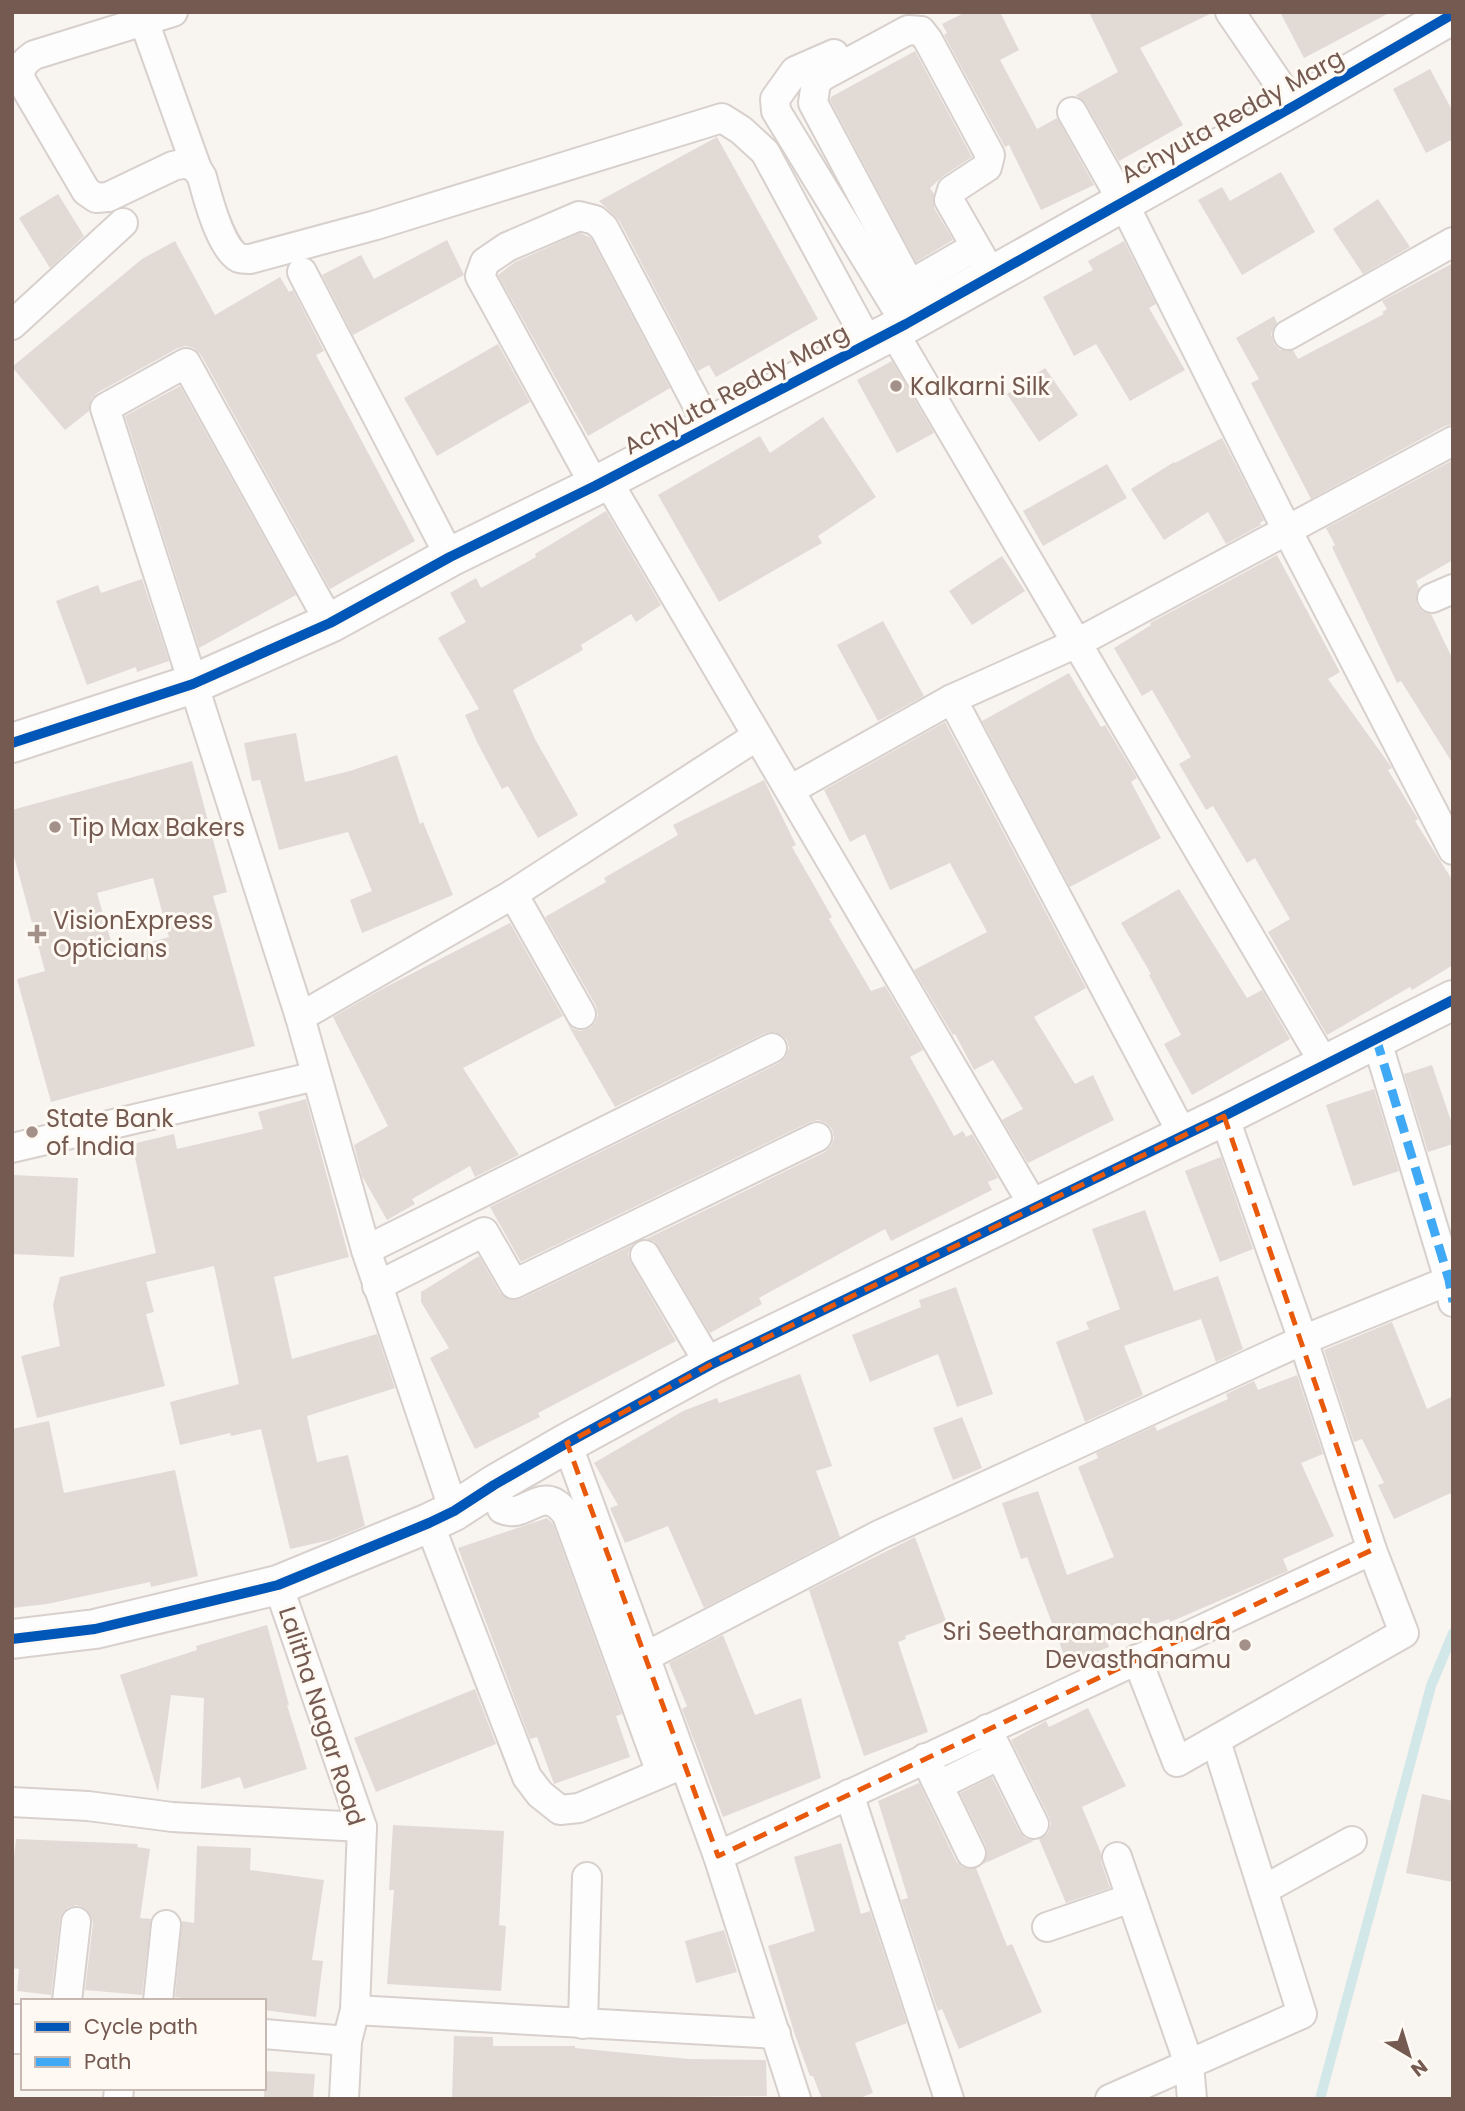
<svg xmlns="http://www.w3.org/2000/svg" width="1465" height="2111" font-family="Poppins,sans-serif">
	<style>
		.lines { fill: none; stroke-linecap: round; stroke-linejoin: round }
		.stream { stroke: #d2e8e8; stroke-width: 10 }
		.building { fill: #e2dad5; fill-rule: evenodd }
		.street-casing { stroke: #d7d0cc; stroke-width: 32 }
		.secondary-casing { stroke: #d8d0cc; stroke-width: 42 }
		.street { stroke: #fefdfd; stroke-width: 28 }
		.secondary { stroke: #fefdfd; stroke-width: 38 }
		.quiet { stroke: #3fa9f5; stroke-width: 9; stroke-dasharray: 18 9; stroke-linecap: butt }
		.cycleway-casing { stroke: #fef9f3; stroke-width: 15 }
		.cycleway { stroke: #0057b8; stroke-width: 10 }
		.marked { fill: none; stroke: #e8590c; stroke-width: 5; stroke-dasharray: 14 9; stroke-linejoin: round }
		.poi-dot { fill: #a39089; stroke: #fef9f3; stroke-width: 2.5 }
		.labels { text-anchor: middle; dominant-baseline: central; stroke-width: 6; stroke-linejoin: round; paint-order: stroke }
		.street-label { font-size: 24px; fill: #755a51; stroke: #fef9f3 }
		.poi-label { font-size: 24px; fill: #755a51; stroke: #fef9f3; text-anchor: start }
	</style>
	<rect width="100%" height="100%" fill="#f8f4f0"/>
	<g class="lines">
		<polyline class="stream" points="1320,2099 1431,1686 1453,1633"/>
	</g>
	<g class="building">
		<polygon points="966,12 1000,12 1019,50 1000,60 1037,129 1057,118 1094,185 1041,210 1009,145 1005,147 944,35 947,33 942,24"/>
		<polygon points="1089,12 1214,12 1140,48 1183,125 1119,161 1086,104 1076,95 1118,72"/>
		<polygon points="1280,12 1391,12 1304,58"/>
		<polygon points="915,51 972,157 943,176 930,188 934,194 934,208 953,240 916,262 830,100 831,97"/>
		<polygon points="1430,69 1453,112 1453,139 1426,153 1393,89"/>
		<polygon points="717,137 818,319 716,377 709,365 698,371 619,220 599,201"/>
		<polygon points="1281,172 1315,232 1242,275 1198,200 1222,187 1230,201"/>
		<polygon points="58,194 84,236 50,268 19,218"/>
		<polygon points="1378,199 1410,247 1363,274 1333,229"/>
		<polygon points="580,233 591,238 670,388 588,436 498,275 515,262"/>
		<polygon points="447,240 464,275 353,335 322,275 361,255 374,279"/>
		<polygon points="175,241 215,315 280,277 289,292 293,290 324,351 316,355 415,541 330,589 201,355 194,348 186,346 178,348 97,393 91,399 89,411 65,430 12,367 142,259"/>
		<polygon points="1124,241 1156,304 1149,308 1185,370 1130,401 1096,344 1074,356 1043,297 1093,270 1088,261"/>
		<polygon points="1453,263 1453,424 1445,426 1311,499 1251,383 1259,379 1236,338 1274,316 1277,323 1271,334 1274,344 1280,350 1293,350 1298,359 1384,314 1382,312 1387,309 1382,301"/>
		<polygon points="498,344 530,402 437,456 404,398"/>
		<polygon points="892,361 934,433 897,453 857,380"/>
		<polygon points="1045,368 1078,415 1039,442 1007,394"/>
		<polygon points="180,386 296,595 199,648 125,416"/>
		<polygon points="823,417 876,497 818,536 822,543 719,602 658,495 760,436 770,453"/>
		<polygon points="1222,438 1264,520 1260,523 1261,525 1226,544 1208,512 1164,540 1131,489 1174,462 1175,463"/>
		<polygon points="1453,460 1453,560 1416,581 1419,588 1416,597 1417,605 1422,611 1431,614 1453,660 1453,764 1401,681 1397,683 1332,547 1335,545 1326,528"/>
		<polygon points="1107,464 1127,498 1043,546 1023,511"/>
		<polygon points="606,511 661,605 636,622 631,614 581,645 583,650 513,690 535,739 578,815 538,838 508,786 502,789 477,742 465,715 479,709 438,638 466,622 450,593 476,578 481,588 536,557 535,554"/>
		<polygon points="1277,555 1340,672 1328,679 1392,768 1388,770 1418,819 1415,821 1453,881 1453,965 1412,990 1410,987 1327,1035 1268,932 1290,919 1255,858 1247,863 1213,806 1206,810 1179,764 1191,757 1152,690 1142,696 1114,648 1151,625 1150,623"/>
		<polygon points="1002,556 1025,591 972,625 949,591"/>
		<polygon points="142,579 169,661 137,672 136,667 87,685 56,601 98,585 101,593"/>
		<polygon points="883,621 924,696 878,721 837,645"/>
		<polygon points="1069,673 1101,727 1105,725 1137,778 1131,782 1161,838 1070,887 982,721"/>
		<polygon points="945,722 1086,988 1034,1017 1075,1084 1093,1075 1114,1120 1028,1163 1002,1120 1023,1109 993,1060 974,1070 955,1034 953,1035 914,970 987,932 950,863 890,890 865,834 850,842 824,790"/>
		<polygon points="296,733 305,782 350,771 397,755 420,824 423,822 453,895 362,933 350,900 372,891 348,832 279,850 260,780 252,781 244,743"/>
		<path d="M 192,761 L 227,892 L 213,896 L 255,1046 L 51,1102 L 17,979 L 45,971 L 12,849 L 12,810 ZM 153,878 L 169,937 L 114,952 L 97,893 Z"/>
		<polygon points="764,780 796,845 792,847 832,917 829,919 871,991 885,986 923,1050 910,1057 954,1136 963,1131 966,1137 972,1134 998,1178 988,1182 992,1190 891,1241 885,1229 759,1298 762,1304 710,1333 659,1247 654,1241 646,1239 825,1152 831,1146 834,1138 832,1129 826,1123 818,1120 810,1122 521,1262 490,1207 779,1063 786,1057 789,1048 787,1040 782,1035 774,1032 765,1033 615,1107 567,1023 573,1029 580,1031 590,1028 595,1023 598,1015 596,1006 545,917 606,882 604,878 678,835 673,825"/>
		<polygon points="1179,889 1247,998 1262,990 1290,1039 1192,1095 1164,1044 1181,1035 1149,975 1151,974 1121,923"/>
		<polygon points="510,923 563,1016 463,1068 519,1155 475,1177 470,1166 412,1199 415,1204 387,1220 362,1176 354,1145 388,1126 333,1017 382,989"/>
		<polygon points="1432,1065 1453,1127 1453,1144 1428,1152 1404,1074"/>
		<polygon points="1374,1089 1399,1171 1353,1186 1326,1105"/>
		<polygon points="306,1099 349,1257 274,1277 292,1359 377,1334 395,1388 307,1416 317,1462 348,1455 365,1526 330,1540 290,1549 261,1429 231,1436 230,1433 180,1445 170,1402 239,1384 214,1266 146,1282 154,1312 146,1314 165,1386 37,1418 21,1356 60,1346 53,1305 60,1277 156,1253 132,1144 174,1134 177,1149 263,1129 258,1112"/>
		<polygon points="1221,1157 1253,1249 1220,1262 1185,1171"/>
		<polygon points="12,1175 78,1178 74,1257 12,1254"/>
		<polygon points="1145,1210 1174,1291 1218,1276 1243,1349 1216,1362 1201,1319 1124,1346 1143,1395 1085,1422 1056,1342 1089,1329 1086,1322 1120,1309 1092,1229"/>
		<polygon points="632,1245 628,1254 631,1263 676,1341 538,1413 540,1417 475,1449 430,1358 449,1348 421,1302 421,1292 479,1256 500,1293 513,1300 521,1299"/>
		<polygon points="956,1287 993,1394 957,1407 938,1354 870,1382 852,1335 921,1307 919,1300"/>
		<polygon points="1392,1322 1427,1409 1453,1396 1453,1492 1394,1519 1378,1485 1384,1483 1362,1439 1354,1442 1324,1350"/>
		<polygon points="800,1374 832,1466 816,1471 840,1537 704,1608 668,1526 625,1543 610,1508 618,1505 594,1463 683,1411 717,1398 719,1403"/>
		<polygon points="1297,1375 1323,1454 1301,1463 1334,1536 1283,1559 1288,1571 1170,1622 1169,1619 1107,1641 1109,1647 1067,1663 1027,1557 1021,1559 1002,1503 1038,1491 1067,1575 1114,1557 1078,1467 1098,1458 1096,1453 1155,1426 1157,1431 1228,1399 1226,1394 1254,1381 1258,1390"/>
		<polygon points="962,1417 982,1468 953,1480 933,1428"/>
		<polygon points="49,1421 64,1493 175,1470 198,1576 151,1587 150,1582 47,1604 12,1608 12,1429"/>
		<polygon points="547,1518 553,1524 622,1714 616,1716 630,1757 554,1784 537,1737 530,1739 458,1548"/>
		<polygon points="915,1537 946,1621 905,1636 906,1639 898,1642 928,1732 864,1756 809,1590"/>
		<polygon points="267,1625 289,1705 287,1705 307,1769 244,1789 240,1777 201,1789 204,1698 171,1695 158,1792 120,1675 197,1650 196,1646"/>
		<polygon points="723,1635 755,1715 801,1698 821,1778 723,1817 682,1709 687,1706 669,1663"/>
		<polygon points="475,1689 496,1744 376,1792 354,1738"/>
		<polygon points="1088,1708 1126,1786 1082,1807 1101,1853 1101,1862 1110,1888 1066,1903 1039,1839 1048,1833 1051,1824 1049,1817 1011,1740 1046,1721 1049,1727"/>
		<polygon points="992,1777 1019,1831 1025,1838 1034,1841 983,1864 987,1855 986,1846 960,1793"/>
		<polygon points="919,1783 956,1861 962,1867 976,1868 1007,1946 1012,1944 1042,2012 959,2049 942,2009 938,2011 901,1900 908,1898 878,1801"/>
		<polygon points="1422,1794 1453,1801 1453,1882 1406,1873"/>
		<polygon points="393,1825 504,1831 499,1925 506,1926 501,1991 387,1984 394,1890 389,1890"/>
		<polygon points="16,1839 138,1844 137,1847 150,1849 140,1918 151,1919 142,1995 85,1990 93,1923 91,1916 86,1909 77,1905 69,1907 63,1912 60,1919 51,1995 17,1991 19,1969 12,1968 12,1876"/>
		<polygon points="841,1843 861,1914 870,1911 907,2023 855,2043 873,2093 857,2099 822,2099 813,2076 810,2076 795,2035 768,1946 815,1931 794,1857"/>
		<polygon points="197,1846 251,1848 250,1870 324,1880 312,1960 323,1961 316,2017 264,2010 264,2001 201,2001 175,1997 182,1921 194,1923"/>
		<polygon points="724,1930 737,1972 696,1983 685,1941"/>
		<polygon points="454,2036 493,2037 493,2046 575,2046 575,2048 689,2059 766,2060 767,2096 452,2099"/>
		<polygon points="264,2071 315,2074 313,2099 264,2099"/>
	</g>
	<g class="lines">
		<defs>
			<g id="street">
				<path d="M 173,12 L 34,55 C 24,62 19,67 21,80 L 86,191 L 96,198 L 108,197 L 173,166 L 186,163 L 197,169 L 202,177 C 207,196 221,249 239,258 C 241,259 247,259 250,259 L 376,225 L 722,118 L 741,130 L 765,152 L 869,344"/>
				<polyline points="1230,12 1294,106"/>
				<polyline points="144,21 197,169"/>
				<polyline points="834,54 795,71 775,99 776,111 906,324"/>
				<polyline points="1072,112 1123,202 1287,530 1453,850"/>
				<polyline points="302,272 450,557"/>
				<polyline points="909,285 975,247"/>
				<polyline points="925,313 813,103 816,82 823,76 908,30 921,31 928,40 990,155 987,167 952,190 949,200 992,275"/>
				<polyline points="12,325 123,223"/>
				<polyline points="893,331 1324,1063"/>
				<polyline points="1288,335 1453,242"/>
				<polyline points="607,480 1035,1208"/>
				<polyline points="595,486 480,276 485,262 507,247 579,216 595,220 604,228 709,427"/>
				<polyline points="1432,598 1453,589"/>
				<polyline points="330,623 186,363 105,408 300,1017 366,1250 454,1511"/>
				<polyline points="952,699 1183,1135"/>
				<polyline points="790,790 952,699 1077,643 1453,441"/>
				<polyline points="513,894 581,1014"/>
				<polyline points="300,1017 513,894 757,736"/>
				<polyline points="1376,1038 1449,1280 1453,1302"/>
				<polyline points="12,1148 316,1076"/>
				<polyline points="366,1250 772,1048"/>
				<polyline points="645,1255 710,1365"/>
				<polyline points="377,1286 484,1232 514,1284 817,1137"/>
				<polyline points="567,1443 718,1856 796,2099"/>
				<path d="M 494,1485 L 502,1509 C 527,1521 542,1480 567,1515 L 661,1773"/>
				<polyline points="429,1523 527,1777 540,1794 560,1810 579,1808 683,1764"/>
				<polyline points="278,1585 362,1827 355,2010 347,2041 344,2099"/>
				<polyline points="645,1657 879,1535 1303,1340 1453,1279"/>
				<polyline points="1137,1659 1177,1762 1404,1633 1372,1550 1303,1340 1224,1116"/>
				<polyline points="987,1729 1034,1824"/>
				<polyline points="925,1758 971,1853"/>
				<polyline points="939,1785 1000,1755"/>
				<polyline points="849,1794 949,2099"/>
				<polyline points="12,1802 88,1806 172,1817 362,1827"/>
				<polyline points="718,1856 1372,1550"/>
				<polyline points="1117,1857 1189,2064 1192,2099"/>
				<polyline points="1263,1890 1352,1841"/>
				<polyline points="1047,1927 1131,1898"/>
				<polyline points="67,2001 76,1922"/>
				<polyline points="158,2001 166,1925"/>
				<polyline points="355,2010 776,2034"/>
				<polyline points="12,2019 23,2019"/>
				<polyline points="583,2024 587,1877"/>
				<polyline points="264,2034 347,2041"/>
				<polyline points="12,2039 23,2039"/>
				<polyline points="118,2099 119,2088"/>
				<polyline points="1110,2099 1302,2014 1216,1741"/>
			</g>
			<g id="secondary">
				<polyline points="12,743 193,684 330,623 450,557 595,486 906,324 1294,106 1453,14"/>
				<polyline points="12,1639 95,1629 278,1585 429,1523 454,1511 494,1485 567,1443 710,1365 1224,1116 1453,1000"/>
			</g>
		</defs>
		<use href="#street" class="street-casing"/>
		<use href="#secondary" class="secondary-casing"/>
		<use href="#street" class="street"/>
		<use href="#secondary" class="secondary"/>
		<polyline class="quiet" points="1376,1038 1449,1280 1453,1302"/>
		<defs>
			<g id="cycleway">
				<polyline points="12,743 193,684 330,623 450,557 595,486 906,324 1294,106 1453,14"/>
				<polyline points="12,1639 95,1629 278,1585 429,1523 454,1511 494,1485 567,1443 710,1365 1224,1116 1453,1000"/>
			</g>
		</defs>
		<use href="#cycleway" class="cycleway-casing"/>
		<use href="#cycleway" class="cycleway"/>
	</g>
	<path class="marked" d="M 1224,1116 L 1372,1550 L 718,1856 L 567,1443 L 710,1365 Z"/>
	<g class="poi-dot">
		<circle cx="896" cy="386" r="7"/>
		<circle cx="55" cy="827" r="7"/>
		<path d="M33.5 923.5h7v7h7v7h-7v7h-7v-7h-7v-7h7z"/>
		<circle cx="32" cy="1132" r="7"/>
		<circle cx="1245" cy="1645" r="7"/>
	</g>
	<g class="labels">
		<g class="street-label">
			<text transform="translate(1232 116) rotate(-29)">Achyuta Reddy Marg</text>
			<text transform="translate(736 389) rotate(-28)">Achyuta Reddy Marg</text>
			<text transform="translate(322 1716) rotate(72)">Lalitha Nagar Road</text>
		</g>
		<g class="poi-label">
			<text x="910" y="386">Kalkarni Silk</text>
			<text x="69" y="827">Tip Max Bakers</text>
			<text x="53" y="920">VisionExpress<tspan x="53" dy="28">Opticians</tspan></text>
			<text x="46" y="1118">State Bank<tspan x="46" dy="28">of India</tspan></text>
			<text x="1231" y="1631" text-anchor="end">Sri Seetharamachandra<tspan x="1231" dy="28">Devasthanamu</tspan></text>
		</g>
	</g>
	<rect width="1465" height="2111" fill="none" stroke="#755a51" stroke-width="28"/>
	<rect x="21" y="1999" width="245" height="91" fill="#fef9f3" stroke="#c7b9b2" stroke-width="2"/>
	<rect x="35" y="2022" width="35" height="10" fill="#0057b8" stroke="#c7b9b2" stroke-width="2"/>
	<text x="84" y="2034" font-size="21" fill="#755a51">Cycle path</text>
	<rect x="35" y="2057" width="35" height="10" fill="#3fa9f5" stroke="#c7b9b2" stroke-width="2"/>
	<text x="84" y="2069" font-size="21" fill="#755a51">Path</text>
	<g transform="translate(1409 2055) rotate(142)" stroke="#fef9f3" stroke-width="5" paint-order="stroke">
	<path d="M0-5L12 26L0 18L-12 26Z" fill="#755a51"/>
	<text y="-10" font-size="19" font-weight="bold" text-anchor="middle" fill="#755a51">N</text>
	</g>
</svg>
